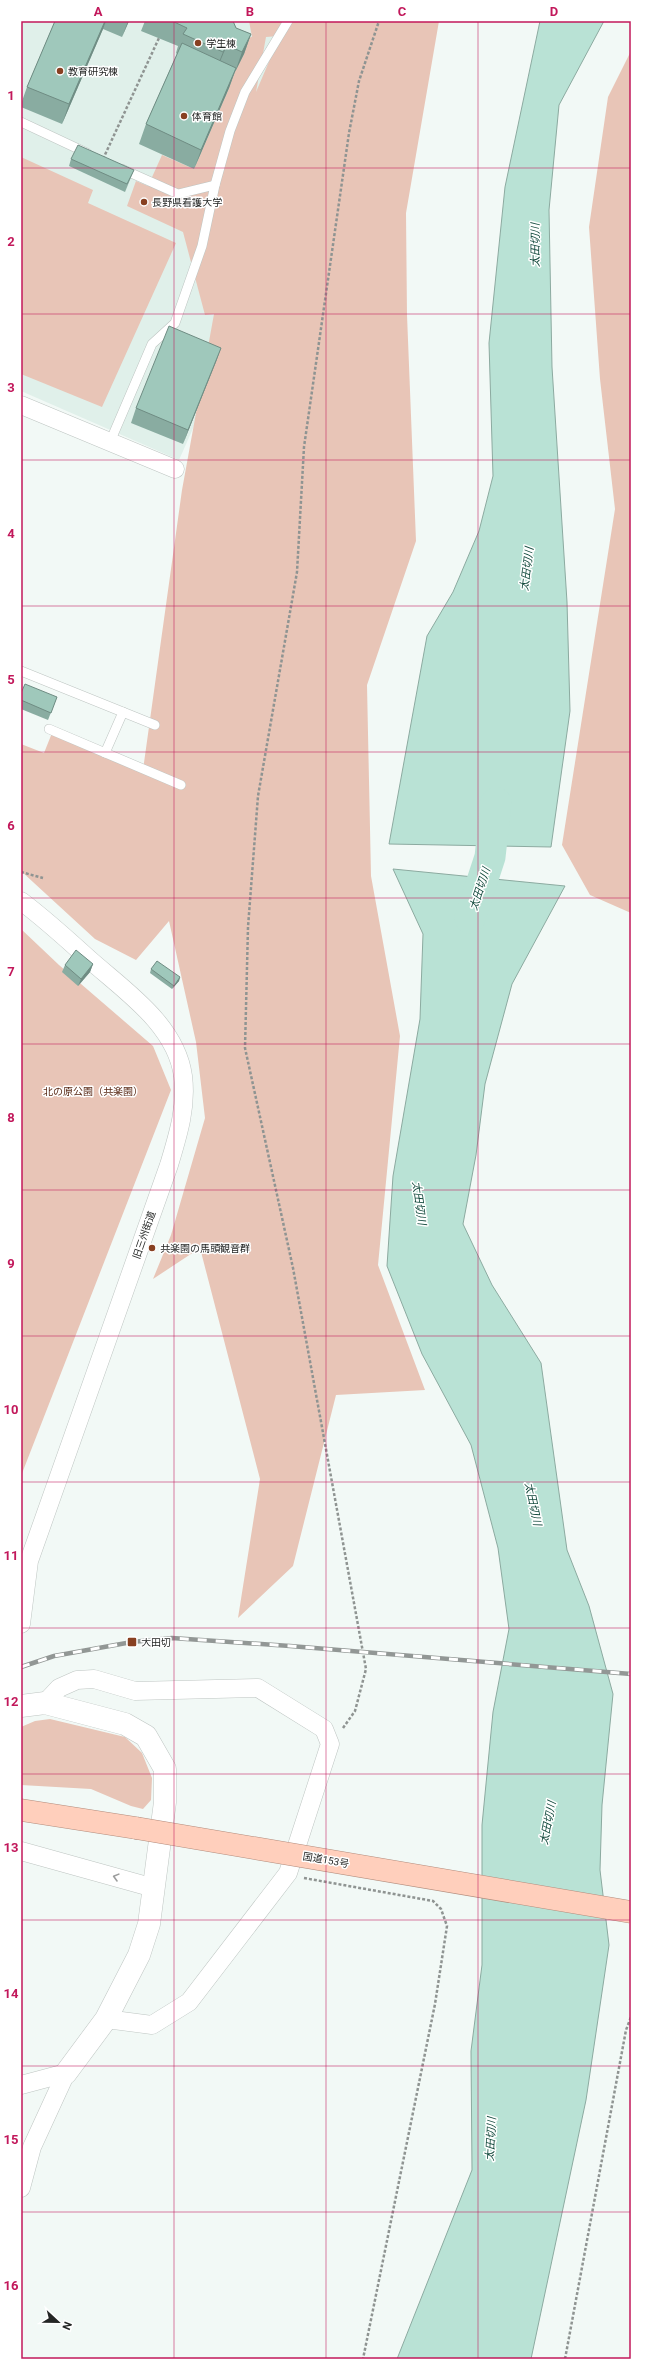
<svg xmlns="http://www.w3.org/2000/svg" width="652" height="2380" font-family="Roboto,'Noto Sans JP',sans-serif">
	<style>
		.built { fill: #e0f0ea }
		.green { fill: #e8c5b7; fill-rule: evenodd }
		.water { fill: #b9e2d5; stroke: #8caaa0 }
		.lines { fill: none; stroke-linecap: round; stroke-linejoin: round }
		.river { stroke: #b9e2d5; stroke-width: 31 }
		.service-casing { stroke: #bec5c2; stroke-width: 10 }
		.minor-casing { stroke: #bec5c2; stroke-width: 19 }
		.tertiary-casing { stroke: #bec5c2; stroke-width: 23 }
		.trunk-casing { stroke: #b28c7d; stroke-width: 23 }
		.path { stroke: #8f9492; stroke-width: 2.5; stroke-dasharray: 3 2; stroke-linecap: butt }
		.service { stroke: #fff; stroke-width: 9 }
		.minor { stroke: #fff; stroke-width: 18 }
		.tertiary { stroke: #fff; stroke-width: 22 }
		.trunk { stroke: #ffcfbc; stroke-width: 22 }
		.rail-casing { stroke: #929795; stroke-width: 4.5 }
		.rail { stroke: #fff; stroke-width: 3; stroke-dasharray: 9; stroke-linecap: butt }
		.trunk-bridge-casing { stroke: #b28c7d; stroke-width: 23; stroke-linecap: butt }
		.trunk-bridge { stroke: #ffcfbc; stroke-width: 22 }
		.wall { fill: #89aca1 }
		.shaded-wall { fill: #6f8c83 }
		.building { fill: #9fc8bb; stroke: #6f8c83 }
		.oneway { stroke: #9c9d9d }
		.grid { fill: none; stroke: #c2185b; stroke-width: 1; stroke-opacity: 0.55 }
		.poi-dot { fill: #884021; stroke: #fff; stroke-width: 1.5 }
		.labels { text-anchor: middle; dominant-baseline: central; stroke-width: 3; stroke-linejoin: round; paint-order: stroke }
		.poi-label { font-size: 10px; fill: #242625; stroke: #fff; text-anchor: start }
		.park-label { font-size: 10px; fill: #582814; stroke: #fff }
		.street-label { font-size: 10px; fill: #242625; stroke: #fff }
		.water-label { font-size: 11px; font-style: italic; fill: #144b3e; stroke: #fff }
		.neatline { fill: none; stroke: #c2185b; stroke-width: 1.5 }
		.grid-label { font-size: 13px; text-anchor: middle; font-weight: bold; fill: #c2185b }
	</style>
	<rect width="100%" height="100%" fill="#f2f9f6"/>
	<polygon class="built" points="21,21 313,21 226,354 179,460 21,391"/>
	<g class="green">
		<path d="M 249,21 L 439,21 L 406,213 L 407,315 L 416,541 L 367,685 L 371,876 L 400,1036 L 378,1265 L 425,1390 L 336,1395 L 293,1566 L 238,1618 L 260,1479 L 200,1248 L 153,1279 L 171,1235 L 205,1118 L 196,1042 L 169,921 L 136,960 L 95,939 L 21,871 L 21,744 L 44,753 L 52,733 L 143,770 L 182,490 L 214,314 L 205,315 L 183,232 L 127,206 L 136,181 L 148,186 L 162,155 L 194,169 L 229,88 L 219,64 L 235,71 L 244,54 L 240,38 L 252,37 ZM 279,36 L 280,36 L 256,92 L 266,37 Z"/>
		<polygon points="631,51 631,913 590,895 562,845 615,509 600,379 589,227 608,97"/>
		<polygon points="21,157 93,190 88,203 176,243 102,407 21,374"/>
		<polygon points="21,929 59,965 153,1046 171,1090 21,1476"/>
		<polygon points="50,1719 125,1737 142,1753 152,1778 151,1800 143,1809 131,1806 91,1789 21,1785 21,1727 35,1721"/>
	</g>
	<g class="water">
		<polygon points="540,21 604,21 559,105 549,210 552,367 567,602 570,711 551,847 389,844 427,636 453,592 479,531 493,476 489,343 505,187"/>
		<polygon points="393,869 565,886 512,984 485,1084 476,1155 463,1224 492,1285 541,1363 567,1550 589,1606 613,1694 602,1805 600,1870 609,1945 586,2100 531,2359 397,2359 472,2170 471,2051 482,1965 482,1825 493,1712 509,1629 498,1548 471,1445 422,1354 387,1266 393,1176 420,1019 423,934"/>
	</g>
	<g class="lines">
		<polyline class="river" points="470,918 490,857 496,803"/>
		<defs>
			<g id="service">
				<polyline points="21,122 87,153"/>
				<polyline points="122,169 178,194 215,185"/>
				<polyline points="110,442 152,344 175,323 202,246 215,185 230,131 245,92 288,21"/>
				<polyline points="21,671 155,725"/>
				<polyline points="49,729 181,785"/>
				<polyline points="105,753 123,712"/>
			</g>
			<g id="minor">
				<polyline points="21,405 175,469"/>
				<path d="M 21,901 C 45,919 67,939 90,960 C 125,991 176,1025 183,1076 C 187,1107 178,1135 169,1165 L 29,1561 L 21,1624"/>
				<polyline points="45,1703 59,1688 77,1680 94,1679 135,1691 258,1688 324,1729 330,1744 288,1873 189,2002 152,2025 106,2019"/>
				<polyline points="21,1851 154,1888"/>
				<polyline points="21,2085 66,2073"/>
				<polyline points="21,2188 32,2147 66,2073"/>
			</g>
			<polyline id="tertiary" points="21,1706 45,1703 125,1724 146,1736 165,1769 165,1802 149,1924 139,1955 106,2019 66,2073"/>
			<polyline id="trunk" points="21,1810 136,1828"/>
		</defs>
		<use href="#service" class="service-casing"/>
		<use href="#minor" class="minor-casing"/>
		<use href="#tertiary" class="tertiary-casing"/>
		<use href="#trunk" class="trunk-casing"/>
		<g class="path">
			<polyline points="103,159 159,38"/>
			<polyline points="21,872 43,878"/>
			<polyline points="343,1728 355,1711 366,1669 293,1268 245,1048 248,927 258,796 297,572 304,447 349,133 359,81 379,21"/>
			<polyline points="304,1878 433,1901 441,1909 447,1926 435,2004 363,2359"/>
			<polyline points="565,2359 626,2030 631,2017"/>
		</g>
		<use href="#service" class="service"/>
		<use href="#minor" class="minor"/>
		<use href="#tertiary" class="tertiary"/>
		<use href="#trunk" class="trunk"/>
		<defs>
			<polyline id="rail" points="21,1667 54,1656 132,1642 172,1638 290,1646 631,1674"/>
		</defs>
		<use href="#rail" class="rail-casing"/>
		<use href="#rail" class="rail"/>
		<defs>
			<polyline id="trunk-bridge" points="136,1828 631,1912"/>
		</defs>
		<use href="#trunk-bridge" class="trunk-bridge-casing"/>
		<use href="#trunk-bridge" class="trunk-bridge"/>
	</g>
	<g class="wall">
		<polygon points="55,21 129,21 122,37 103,29 62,124 21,107 21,104 27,87"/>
		<polygon points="145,21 233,21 236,28 251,34 244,54 235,72 229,88 194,169 139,144 146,124 177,54 176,53 178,46 141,31"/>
		<polygon points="71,159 134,170 125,192 69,166"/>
		<polygon points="221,348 183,444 131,423 136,408"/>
		<polygon points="21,693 57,697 48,720 21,709"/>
		<polygon points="93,964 90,972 78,986 62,972 65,965"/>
		<polygon points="151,969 180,977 179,981 172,989 150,973"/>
	</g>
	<g class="shaded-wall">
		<polygon points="105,21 106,21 103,29 62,124 69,104"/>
		<polygon points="128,21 129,21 122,37"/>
		<polygon points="251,34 244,54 235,72 242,52"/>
		<polygon points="227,45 219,64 215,72 223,52"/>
		<polygon points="236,68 229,88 194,169 201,150"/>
		<polygon points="221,348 216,362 183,444 188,430"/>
		<polygon points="93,964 90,972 78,986 81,979"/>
		<polygon points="180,977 179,981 172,989"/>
	</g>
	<g class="building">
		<polygon points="55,21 105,21 69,104 27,87"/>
		<polygon points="172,21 233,21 236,28 251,34 242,52 227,45 223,52 183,34 187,28"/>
		<polygon points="182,43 236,68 201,150 146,124"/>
		<polygon points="78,145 134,170 127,184 71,159"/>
		<polygon points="169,326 221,348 188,430 136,408"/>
		<polygon points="25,684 57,697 51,713 21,700 21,693"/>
		<polygon points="76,950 93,964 81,979 65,965"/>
		<polygon points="157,961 180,977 174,986 151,969"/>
	</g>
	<defs><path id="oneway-chevron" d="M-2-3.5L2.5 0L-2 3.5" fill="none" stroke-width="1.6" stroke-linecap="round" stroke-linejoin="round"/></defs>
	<use class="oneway" href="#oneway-chevron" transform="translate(116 1877) rotate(-165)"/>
	<path class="grid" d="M 174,21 L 174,2359M 326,21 L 326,2359M 478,21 L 478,2359M 21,168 L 631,168M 21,314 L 631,314M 21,460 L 631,460M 21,606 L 631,606M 21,752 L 631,752M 21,898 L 631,898M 21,1044 L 631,1044M 21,1190 L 631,1190M 21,1336 L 631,1336M 21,1482 L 631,1482M 21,1628 L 631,1628M 21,1774 L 631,1774M 21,1920 L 631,1920M 21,2066 L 631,2066M 21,2212 L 631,2212"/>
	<g class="poi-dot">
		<circle cx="198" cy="43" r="4"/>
		<circle cx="60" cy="71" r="4"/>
		<circle cx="184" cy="116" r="4"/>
		<circle cx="144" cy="202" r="4"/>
		<circle cx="152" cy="1248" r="4"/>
		<rect x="127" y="1637" width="10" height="10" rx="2"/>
	</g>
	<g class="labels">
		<g class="poi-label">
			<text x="206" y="43">学生棟</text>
			<text x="68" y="71">教育研究棟</text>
			<text x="192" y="116">体育館</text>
			<text x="152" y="202">長野県看護大学</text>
			<text x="160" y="1248">共楽園の馬頭観音群</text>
			<text x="141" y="1642">大田切</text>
		</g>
		<g class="park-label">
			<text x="93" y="1091">北の原公園（共楽園）</text>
		</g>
		<g class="street-label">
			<text transform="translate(144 1235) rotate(-71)">旧三州街道</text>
			<text transform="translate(326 1860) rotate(10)">国道153号</text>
		</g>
		<g class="water-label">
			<text transform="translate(535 245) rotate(-90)">太田切川</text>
			<text transform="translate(527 569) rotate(-83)">太田切川</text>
			<text transform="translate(480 889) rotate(-72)">太田切川</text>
			<text transform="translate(419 1203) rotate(82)">太田切川</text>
			<text transform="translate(533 1504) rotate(78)">太田切川</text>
			<text transform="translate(548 1823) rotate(-79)">太田切川</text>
			<text transform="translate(491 2139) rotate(-87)">太田切川</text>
		</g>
	</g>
	<rect width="652" height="2380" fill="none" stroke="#ffffff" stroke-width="44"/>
	<g transform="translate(58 2322) rotate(112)" stroke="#ffffff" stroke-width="3" paint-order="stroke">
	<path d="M0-3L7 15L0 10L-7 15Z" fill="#242625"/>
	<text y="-6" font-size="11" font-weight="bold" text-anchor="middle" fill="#242625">N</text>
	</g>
	<rect x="22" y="22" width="608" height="2336" class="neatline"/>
	<g class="grid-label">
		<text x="98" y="16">A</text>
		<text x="250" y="16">B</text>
		<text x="402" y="16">C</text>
		<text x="554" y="16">D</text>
		<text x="11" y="100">1</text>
		<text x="11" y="246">2</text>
		<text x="11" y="392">3</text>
		<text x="11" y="538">4</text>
		<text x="11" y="684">5</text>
		<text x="11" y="830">6</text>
		<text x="11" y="976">7</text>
		<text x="11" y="1122">8</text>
		<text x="11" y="1268">9</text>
		<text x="11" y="1414">10</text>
		<text x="11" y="1560">11</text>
		<text x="11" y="1706">12</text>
		<text x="11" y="1852">13</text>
		<text x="11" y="1998">14</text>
		<text x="11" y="2144">15</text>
		<text x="11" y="2290">16</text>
	</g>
</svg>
